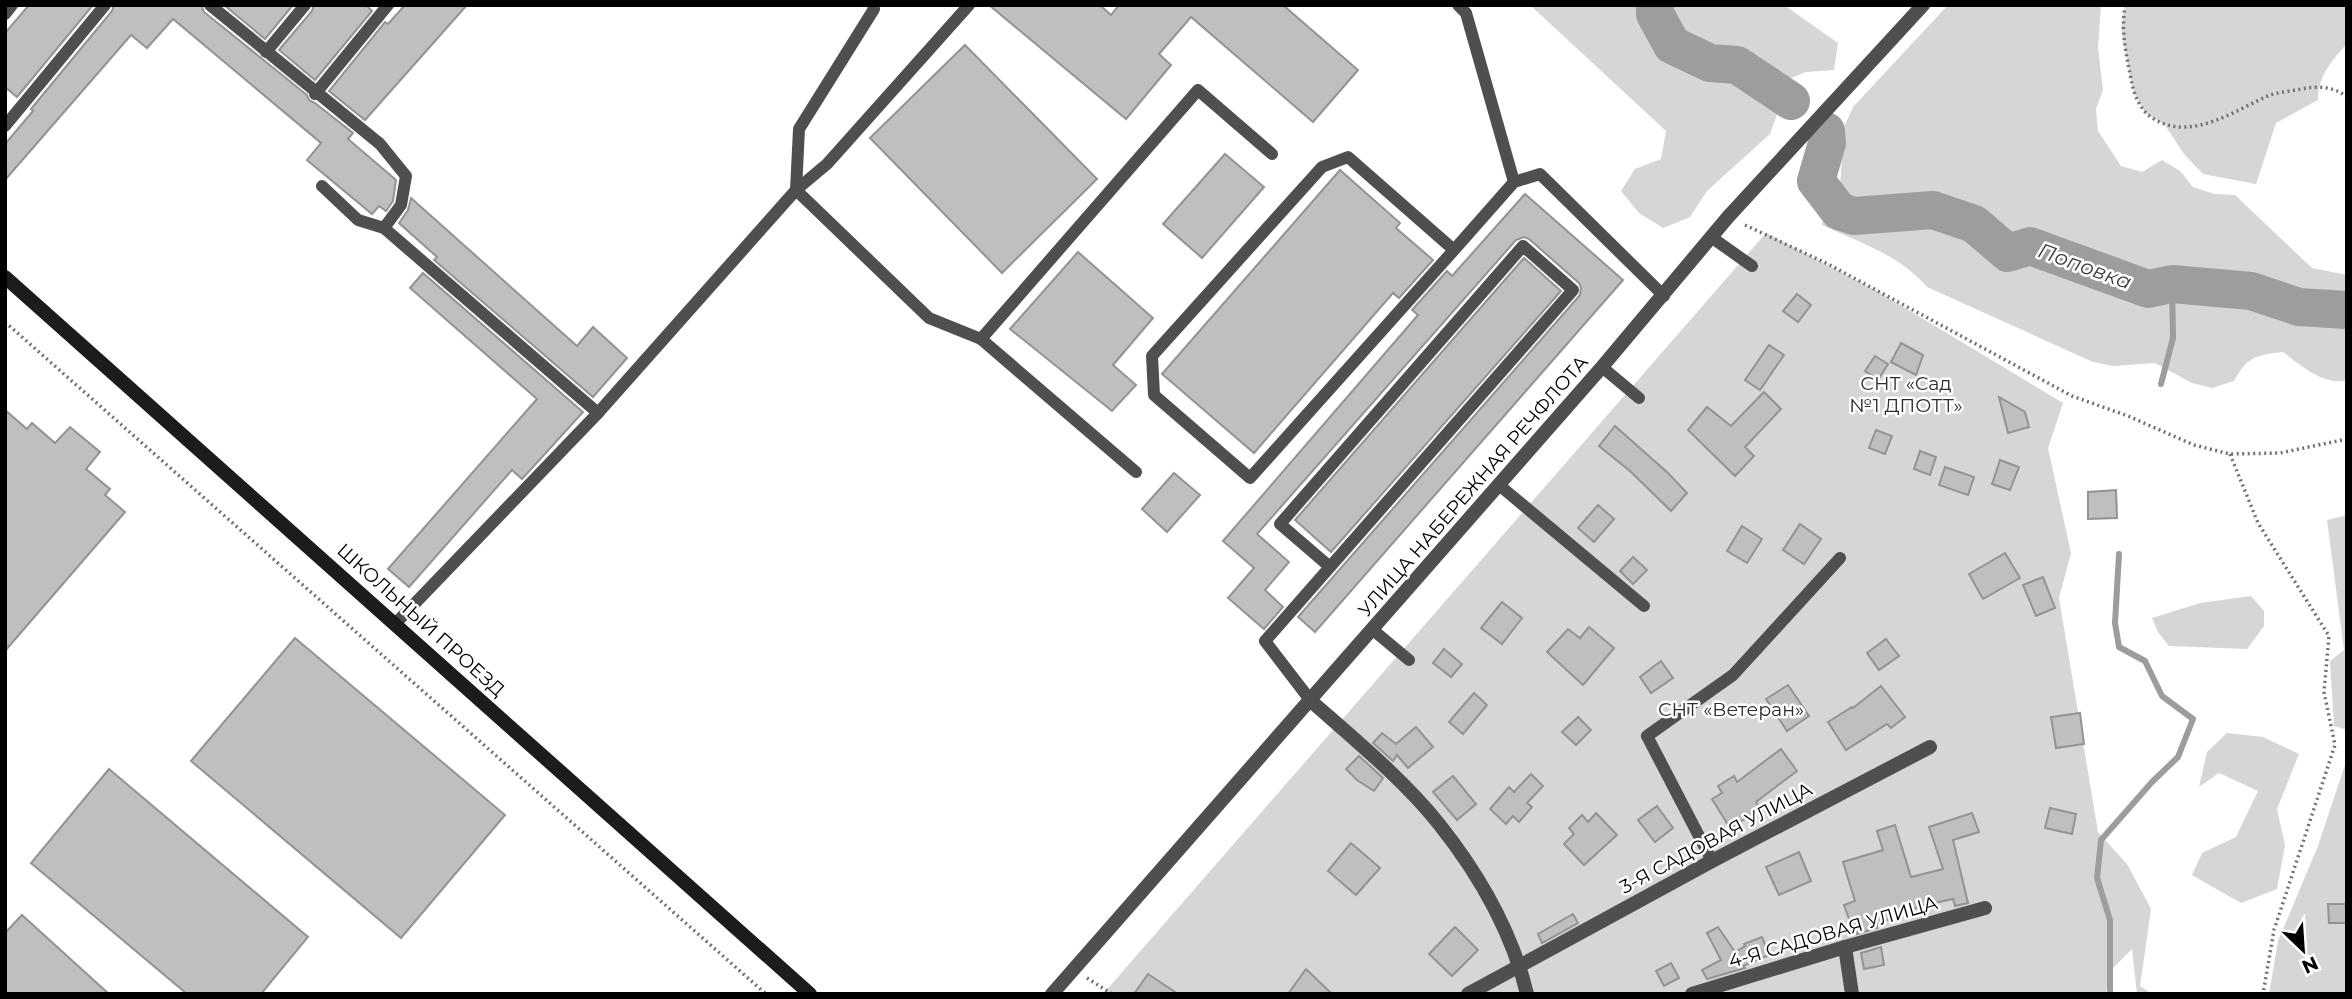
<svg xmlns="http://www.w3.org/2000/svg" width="2352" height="999" font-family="Montserrat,sans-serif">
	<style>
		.green { fill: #d6d6d6 }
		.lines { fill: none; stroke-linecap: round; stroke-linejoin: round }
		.stream { stroke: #9d9d9d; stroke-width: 6 }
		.river { stroke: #9d9d9d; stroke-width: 38 }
		.building { fill: #bfbfbf; stroke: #939393; stroke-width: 2 }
		.path { stroke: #717171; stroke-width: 3.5; stroke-dasharray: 2 3.5; stroke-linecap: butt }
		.lane { stroke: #4f4f4f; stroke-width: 12 }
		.street { stroke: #4f4f4f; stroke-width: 14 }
		.secondary { stroke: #1c1c1c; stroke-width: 14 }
		.labels { text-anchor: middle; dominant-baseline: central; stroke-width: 5; stroke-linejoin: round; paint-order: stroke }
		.park-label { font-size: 19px; fill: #2d2d2d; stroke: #fff }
		.street-label { font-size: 19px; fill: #000; stroke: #fff }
		.water-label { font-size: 21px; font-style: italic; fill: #3e3e3e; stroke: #fff }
	</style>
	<rect width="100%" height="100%" fill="#fff"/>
	<g class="green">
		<polygon points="1530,5 1784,5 1838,43 1834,70 1806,72 1779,83 1779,109 1770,134 1707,191 1690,217 1663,228 1639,213 1621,191 1635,169 1661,159 1666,131"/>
		<path d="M 1948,5 L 2101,5 L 2098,48 L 2103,90 L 2096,109 L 2098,131 L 2121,166 L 2142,172 L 2162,160 L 2180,171 L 2193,187 L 2214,194 L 2235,195 L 2312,268 L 2347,275 L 2347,380 C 2323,386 2301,365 2283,352 C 2255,355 2247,357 2234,381 L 2212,388 L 2192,383 L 2155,363 L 2113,366 L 2093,362 L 1927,287 C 1900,255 1858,242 1822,225 L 1827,204 L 1840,187 L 1844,127 L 1853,107 Z"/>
		<path d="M 2125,5 L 2347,5 L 2347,44 C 2332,59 2317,79 2318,100 L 2276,123 L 2256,184 L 2203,174 L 2184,154 L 2165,125 L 2145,113 L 2133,91 L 2121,29 Z"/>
		<polygon points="1766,233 1877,291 2063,403 2048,448 2071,553 2059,598 2098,832 2127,864 2151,909 2140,986 2152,994 2137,994 2132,949 2109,972 2106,994 1103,994"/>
		<polygon points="2347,515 2347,730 2334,726 2330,661 2344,650 2327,520"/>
		<polygon points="2251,596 2264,611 2264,626 2247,649 2169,646 2158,632 2152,618 2200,603"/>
		<polygon points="2227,733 2263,737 2299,754 2277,809 2285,845 2277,889 2241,903 2192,875 2202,853 2236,837 2258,791 2219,773 2199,787 2207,752"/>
		<polygon points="2347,759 2347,994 2269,994 2278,941 2318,846"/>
	</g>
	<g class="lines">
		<g class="stream">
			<polyline points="2161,384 2173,338 2172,284"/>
			<polyline points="2110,994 2110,920 2097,878 2101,840 2152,782 2178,757 2193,719 2162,696 2145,661 2119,647 2115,623 2119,554"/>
		</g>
		<g class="river">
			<polyline points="1655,5 1655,14 1672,45 1710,63 1737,65 1791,101"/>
			<polyline points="1826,131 1827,143 1816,181 1839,211 1854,216 1933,210 1974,224 2008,253 2030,246 2148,289 2172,284 2251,291 2299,307 2347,310"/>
		</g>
	</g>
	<g class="building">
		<polygon points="29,5 93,5 17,97 5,87 5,33"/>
		<polygon points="114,5 201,5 204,12 307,95 309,100 315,103 353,133 348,139 396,180 393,201 386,211 379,206 372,214 307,160 321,143 173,19 147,48 131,35 5,180 5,144 33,111 31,109 112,11"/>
		<polygon points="224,5 293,5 265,39"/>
		<polygon points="314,5 366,5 372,11 315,80 279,50 312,11"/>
		<polygon points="405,5 467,5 365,120 329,91 385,22 388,24"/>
		<polygon points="989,5 1100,5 1111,15 1119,5 1283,5 1358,70 1313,122 1191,17 1159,54 1171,65 1126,119"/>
		<polygon points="965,45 1097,179 1002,273 870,138"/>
		<polygon points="1225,154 1264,187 1202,258 1163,224"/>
		<polygon points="1340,170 1400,223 1396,228 1433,260 1399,298 1393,293 1254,453 1162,374"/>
		<polygon points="1525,194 1623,280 1315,632 1298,617 1580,295 1581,288 1579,283 1529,239 1524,237 1516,240 1257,534 1289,562 1265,590 1283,607 1264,629 1228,598 1254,568 1223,541 1418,315 1412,310 1447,271 1452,276"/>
		<polygon points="411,198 577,346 593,327 627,358 593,397 434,260 437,257 399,223 408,210"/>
		<polygon points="1078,252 1153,318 1113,365 1136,385 1112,411 1010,329"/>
		<polygon points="1524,258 1561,291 1331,552 1295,520"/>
		<polygon points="423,273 583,412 522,479 512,470 409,587 388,569 537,399 410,288"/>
		<polygon points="1797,294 1811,305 1798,322 1783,311"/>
		<polygon points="1901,343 1923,355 1916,375 1891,362"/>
		<polygon points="1769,345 1784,355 1760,390 1745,380"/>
		<polygon points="1875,356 1888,364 1878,380 1865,371"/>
		<polygon points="1764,392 1781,409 1745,447 1754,456 1735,476 1688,430 1707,407 1731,426"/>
		<polygon points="1999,397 2025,412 2029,427 2008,433"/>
		<polygon points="5,410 27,429 32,423 55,443 70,427 100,452 86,469 110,489 105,495 125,512 5,651"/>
		<polygon points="1615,426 1668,473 1687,493 1671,511 1630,471 1599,446"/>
		<polygon points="1876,430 1892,436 1885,454 1869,448"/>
		<polygon points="1920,451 1936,457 1930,475 1914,469"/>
		<polygon points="2000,460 2019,467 2010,490 1992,484"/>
		<polygon points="1945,467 1974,477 1968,495 1939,485"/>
		<polygon points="1174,473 1200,495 1167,532 1142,509"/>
		<polygon points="2116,490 2117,518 2088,519 2088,492"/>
		<polygon points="1598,505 1614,519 1594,542 1578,528"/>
		<polygon points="1800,524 1821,539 1804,564 1783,550"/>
		<polygon points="1742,526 1762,539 1747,563 1727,551"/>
		<polygon points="2005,553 2020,578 1983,599 1969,574"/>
		<polygon points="1633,557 1647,570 1633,584 1620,571"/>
		<polygon points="2043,577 2055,608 2036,616 2023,585"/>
		<polygon points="1502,602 1522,618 1502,644 1481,628"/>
		<polygon points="1589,627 1614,648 1583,685 1547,652 1568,629 1580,638"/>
		<polygon points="295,638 505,815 401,938 191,761"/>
		<polygon points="1886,639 1899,656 1879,670 1867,653"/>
		<polygon points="1444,649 1462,664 1451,677 1433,663"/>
		<polygon points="1661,661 1673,678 1651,693 1640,677"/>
		<polygon points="1788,685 1809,716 1787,731 1766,699"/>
		<polygon points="1881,686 1905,717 1891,728 1887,724 1846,750 1828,722 1852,707 1853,708"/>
		<polygon points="1474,693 1487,705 1463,734 1449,722"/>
		<polygon points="2080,713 2084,744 2056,748 2051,717"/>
		<polygon points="1578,717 1591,730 1576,745 1562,732"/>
		<polygon points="1416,727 1433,747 1408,768 1397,755 1393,761 1373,743 1382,733 1396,744"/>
		<polygon points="1781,749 1797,771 1756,802 1761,809 1730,828 1712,799 1722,793 1718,786 1734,776 1737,782"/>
		<polygon points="1359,756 1383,778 1374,791 1357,780 1346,769"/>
		<polygon points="109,769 308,937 261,994 187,994 31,863"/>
		<polygon points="1531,774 1543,786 1527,803 1532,807 1519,822 1513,816 1506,824 1490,809 1509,787 1514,792"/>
		<polygon points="1453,776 1476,804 1457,820 1433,792"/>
		<polygon points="1657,806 1673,828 1655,842 1638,820"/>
		<polygon points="2050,808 2076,814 2072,834 2045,828"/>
		<polygon points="1596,813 1617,835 1584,865 1564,844 1574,834 1569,828 1582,815 1588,822"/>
		<polygon points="1972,813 1979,832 1953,840 1968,903 1955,906 1953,899 1921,906 1877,924 1877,928 1857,934 1856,929 1853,930 1844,905 1855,901 1843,862 1883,850 1877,831 1895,825 1911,877 1943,869 1929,827"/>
		<polygon points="1351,843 1380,868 1356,895 1328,871"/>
		<polygon points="1799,852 1811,881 1779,895 1766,867"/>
		<polygon points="2328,904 2347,904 2347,923 2329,923"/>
		<polygon points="1573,914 1578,923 1542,943 1538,934"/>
		<polygon points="22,915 109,994 5,994 5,933"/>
		<polygon points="1455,927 1478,950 1452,976 1429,954"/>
		<polygon points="1718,927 1735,952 1745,946 1744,944 1762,937 1769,955 1743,966 1745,968 1707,979 1702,970 1721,960 1707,933"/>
		<polygon points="1881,947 1884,965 1864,969 1861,953"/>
		<polygon points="1671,963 1679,978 1664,986 1656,971"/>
		<polygon points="1306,969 1332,994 1288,994"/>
		<polygon points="1148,974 1178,994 1134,994"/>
	</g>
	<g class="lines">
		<g class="path">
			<path d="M 2125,5 C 2121,33 2126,53 2131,79 C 2134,95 2140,111 2154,119 C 2192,142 2235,110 2270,95 C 2280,92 2291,91 2301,89 C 2318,86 2333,86 2347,97"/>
			<polyline points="1745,225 1828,264 2072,396 2128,416 2194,445 2230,454 2280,453 2347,439"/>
			<polyline points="5,322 766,994"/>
			<polyline points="2230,454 2258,523 2329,636 2324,692 2335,745 2274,930 2263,994"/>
			<polyline points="1087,978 1112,994"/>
		</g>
		<g class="lane">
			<polyline points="210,5 380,144 406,176 401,205 384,228 358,220 322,186"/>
			<polyline points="969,5 827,164 796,190 929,318 981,339 1136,472"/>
			<polyline points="1458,5 1466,13 1514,182"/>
			<polyline points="5,14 12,5"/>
			<polyline points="266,52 305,5"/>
			<polyline points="315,94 388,5"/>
			<polyline points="5,126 105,5"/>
			<polyline points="384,228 598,413 796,190 799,129 874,9 873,5"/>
			<polyline points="1711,237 1752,266"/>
			<polyline points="1454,250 1250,478 1154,395 1152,356 1322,167 1348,157 1454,250 1514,182 1540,174 1664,296"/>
			<polyline points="981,339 1198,90 1272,154"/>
			<polyline points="1602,367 1639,398"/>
			<polyline points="1499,485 1644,606"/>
			<polyline points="396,623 598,413"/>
			<polyline points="1373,630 1409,660"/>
			<polyline points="1311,701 1265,641 1573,290 1523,246 1280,524 1330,567"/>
			<polyline points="1712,861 1647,736 1733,675 1840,558"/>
		</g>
		<g class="street">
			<path d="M 1311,701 C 1353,738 1404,780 1439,824 C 1478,873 1512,932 1527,994"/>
			<polyline points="1845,947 1852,994"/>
			<polyline points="1052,994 1602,367 1728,217 1923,5"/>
			<polyline points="1468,994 1712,861 1930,747"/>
			<polyline points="1692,994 1845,947 1985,908"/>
		</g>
		<polyline class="secondary" points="5,277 810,994"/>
	</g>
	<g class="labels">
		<g class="park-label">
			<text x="1906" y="383">СНТ «Сад<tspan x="1906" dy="22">№1 ДПОТТ»</tspan></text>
			<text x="1731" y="709">СНТ «Ветеран»</text>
		</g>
		<g class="street-label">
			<text transform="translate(1473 486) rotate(-49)">УЛИЦА НАБЕРЕЖНАЯ РЕЧФЛОТА</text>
			<text transform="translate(421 620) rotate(42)">ШКОЛЬНЫЙ ПРОЕЗД</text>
			<text transform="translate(1716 838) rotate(-28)">3-Я САДОВАЯ УЛИЦА</text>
			<text transform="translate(1833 932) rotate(-16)">4-Я САДОВАЯ УЛИЦА</text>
		</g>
		<g class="water-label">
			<text transform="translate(2085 266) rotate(20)">Поповка</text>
		</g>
	</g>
	<rect width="2352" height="999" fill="none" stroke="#000000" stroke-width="14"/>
	<g transform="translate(2303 950) rotate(155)" stroke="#ffffff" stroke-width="5" paint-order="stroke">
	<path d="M0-5L12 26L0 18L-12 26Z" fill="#000000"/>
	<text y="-10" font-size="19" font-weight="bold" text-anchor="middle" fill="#000000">N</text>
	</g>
</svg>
